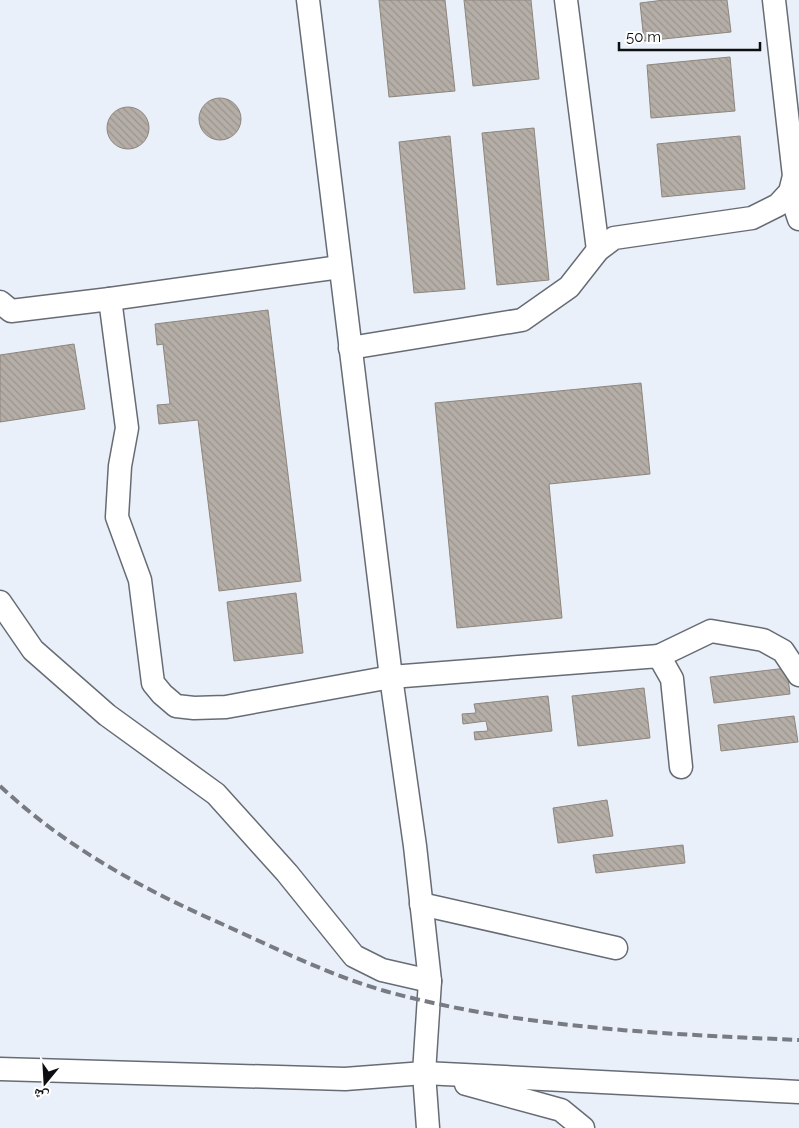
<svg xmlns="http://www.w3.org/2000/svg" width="799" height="1128" font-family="Raleway,'Noto Naskh Arabic',sans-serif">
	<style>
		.building { fill: url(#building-back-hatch); stroke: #8d867f }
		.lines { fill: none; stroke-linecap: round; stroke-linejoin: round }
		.minor-casing { stroke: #676c74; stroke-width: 25 }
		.minor { stroke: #fff; stroke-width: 22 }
		.rail { stroke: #787c82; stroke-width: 4; stroke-dasharray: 10 5; stroke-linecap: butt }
	</style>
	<defs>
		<pattern id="building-back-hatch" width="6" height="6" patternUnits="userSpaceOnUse" patternTransform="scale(1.25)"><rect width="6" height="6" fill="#b5aea7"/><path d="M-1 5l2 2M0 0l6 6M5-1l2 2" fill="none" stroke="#9a948f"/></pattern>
	</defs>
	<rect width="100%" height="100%" fill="#eaf0f9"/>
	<g class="building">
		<polygon points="379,0 445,0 455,91 389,97"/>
		<polygon points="464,0 531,0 539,79 473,86"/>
		<polygon points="664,0 727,0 731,32 644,41 640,3"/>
		<polygon points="730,57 735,111 651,118 647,65"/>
		<circle cx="220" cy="119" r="21"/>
		<circle cx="128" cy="128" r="21"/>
		<polygon points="534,128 549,280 497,285 482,133"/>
		<polygon points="450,136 465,289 414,293 399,142"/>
		<polygon points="740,136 745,189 662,197 657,144"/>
		<polygon points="268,310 301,581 219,591 198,420 159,424 157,405 170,404 163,344 157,345 155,324"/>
		<polygon points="74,344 85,409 0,422 0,355"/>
		<polygon points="641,383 650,474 549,484 562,618 457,628 435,403"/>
		<polygon points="296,593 303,653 234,661 227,602"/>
		<polygon points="787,668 790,694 714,703 710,677"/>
		<polygon points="644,688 650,738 578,746 572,696"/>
		<polygon points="548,696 552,731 475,740 474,732 488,731 486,721 463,724 462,714 476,713 474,704"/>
		<polygon points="794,716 798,742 721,751 718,725"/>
		<polygon points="607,800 613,836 558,843 553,808"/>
		<polygon points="683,845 685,863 596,873 593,855"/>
	</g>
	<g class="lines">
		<defs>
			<g id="minor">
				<polyline points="308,0 391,677 415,846 430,981 424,1073 428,1128"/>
				<polyline points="566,0 598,250"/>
				<polyline points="790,192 799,219"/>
				<polyline points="110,299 340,267"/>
				<polyline points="0,302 11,311 110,299 127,428 120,466 117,517 140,580 153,683 162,694 176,706 194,708 226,707 391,677 659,656 672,679 681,767"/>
				<polyline points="350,348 522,320 569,287 598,250 614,238 752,218 778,205 790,192 794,176 774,0"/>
				<polyline points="0,602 33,650 107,715 216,794 287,873 354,956 382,970 430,981"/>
				<polyline points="659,656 711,631 763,640 783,651 799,675"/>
				<polyline points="421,904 616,948"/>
				<polyline points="0,1069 345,1079 424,1073 799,1092"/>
				<polyline points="466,1084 561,1110 583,1128"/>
			</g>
		</defs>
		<use href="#minor" class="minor-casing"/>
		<use href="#minor" class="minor"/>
		<path class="rail" d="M 0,786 C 64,846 142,889 222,924 C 275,948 329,975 385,991 C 519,1028 661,1034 799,1040"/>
	</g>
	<g transform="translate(45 1083) rotate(198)" stroke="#ffffff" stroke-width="4" paint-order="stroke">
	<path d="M0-4L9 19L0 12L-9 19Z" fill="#0c0e11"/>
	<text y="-8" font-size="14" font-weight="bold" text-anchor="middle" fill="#0c0e11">ش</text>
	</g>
	<path d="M619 42v8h141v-8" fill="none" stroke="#0c0e11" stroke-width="2.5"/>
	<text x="626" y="42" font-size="15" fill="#0c0e11" stroke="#ffffff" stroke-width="4" paint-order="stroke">50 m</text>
</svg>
